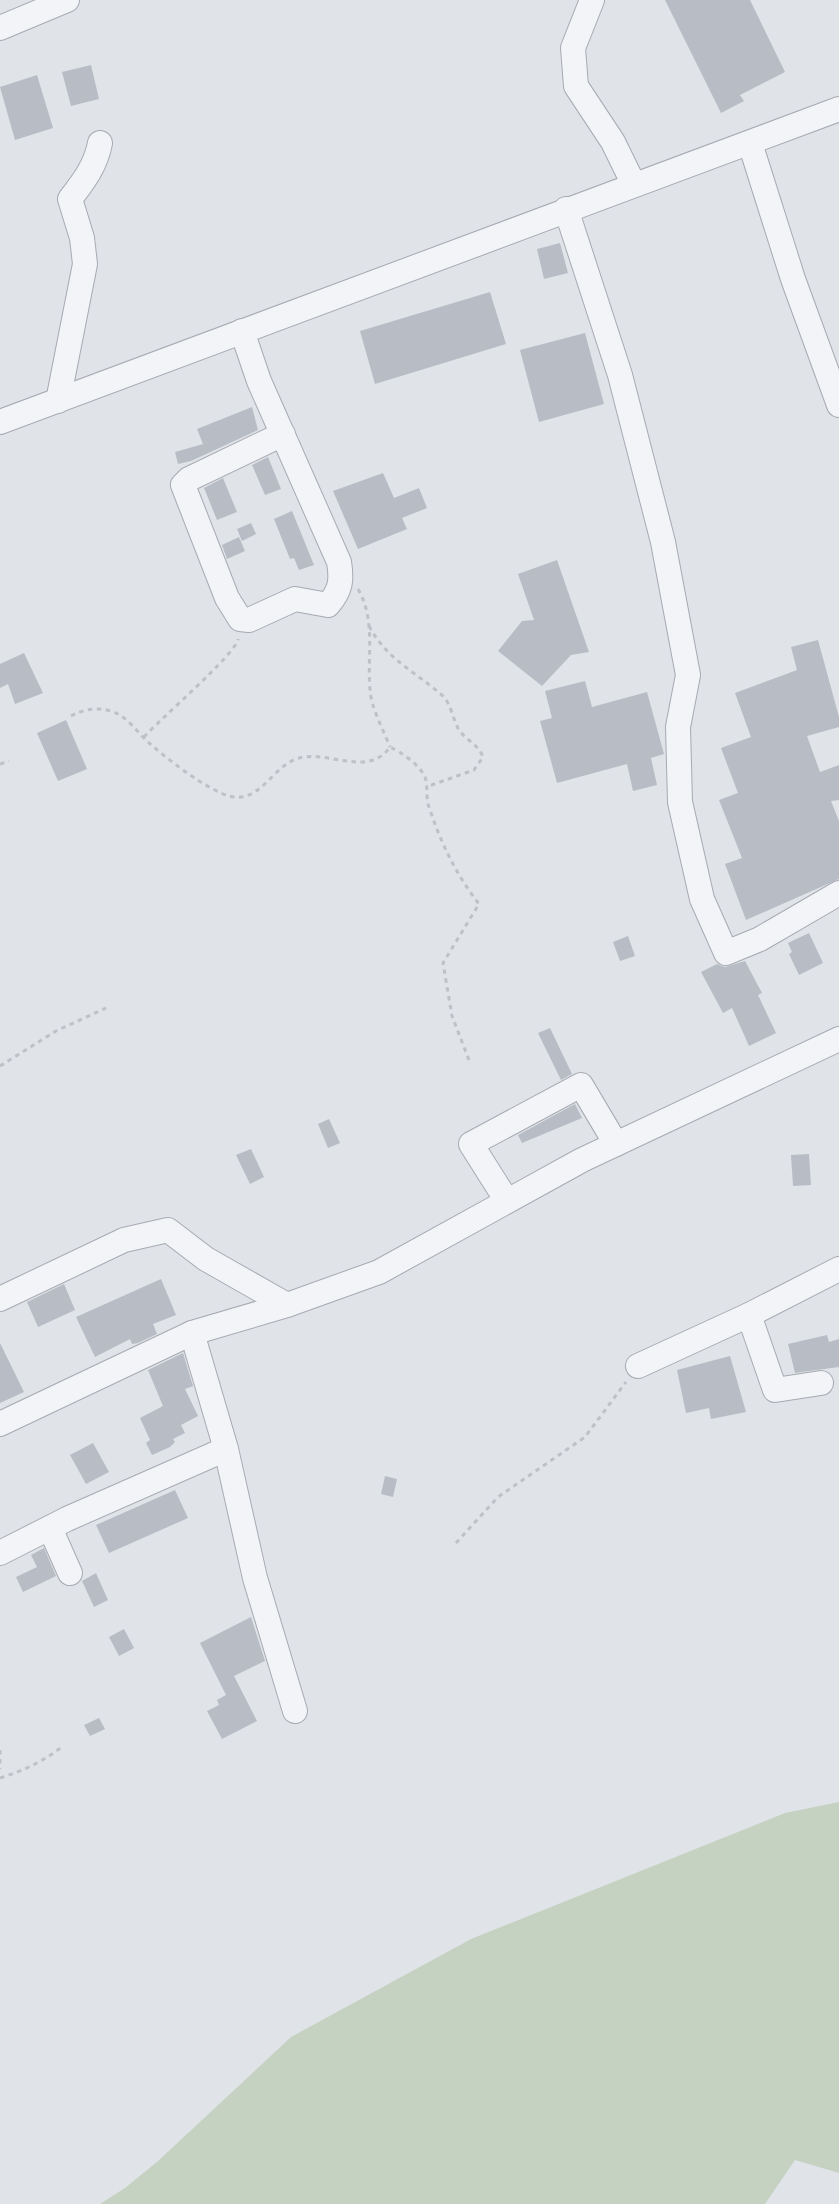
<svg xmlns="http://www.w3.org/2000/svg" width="839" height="2204" font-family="Arial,sans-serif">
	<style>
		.green { fill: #c5d2c2 }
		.building { fill: #b8bcc5 }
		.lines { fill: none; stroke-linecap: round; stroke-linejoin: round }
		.minor-casing { stroke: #a6aab2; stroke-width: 26 }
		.path { stroke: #bfc1c7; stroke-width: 3; stroke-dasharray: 4.5 4.5; stroke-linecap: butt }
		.minor { stroke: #f3f4f7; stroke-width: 24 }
	</style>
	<rect width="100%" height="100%" fill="#e0e3e8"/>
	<polygon class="green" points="839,1802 839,2173 795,2160 765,2204 100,2204 125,2188 158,2161 291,2037 471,1939 785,1813"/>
	<g class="building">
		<polygon points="665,0 750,0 785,72 740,95 744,101 721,113"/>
		<polygon points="91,65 99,99 71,106 62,72"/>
		<polygon points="37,75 53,128 15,140 0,87"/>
		<polygon points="560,243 568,273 544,279 537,249"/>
		<polygon points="490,292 506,344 375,384 360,331"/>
		<polygon points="585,333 604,404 539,422 520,350"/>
		<polygon points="252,407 258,430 191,461 178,464 175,452 203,444 197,429"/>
		<polygon points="268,457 281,489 265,495 252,465"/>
		<polygon points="383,473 394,498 419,488 427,508 402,518 407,529 358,549 333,491"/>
		<polygon points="223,478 237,512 217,520 204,488"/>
		<polygon points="292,511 314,565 299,570 294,558 290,559 274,519"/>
		<polygon points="251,523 256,534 242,541 237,529"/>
		<polygon points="239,537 245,551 227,559 222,545"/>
		<polygon points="557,560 589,652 571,655 542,686 498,651 522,621 534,620 518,574"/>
		<polygon points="818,640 839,717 839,727 807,736 820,772 839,765 839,800 831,801 839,821 839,879 746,920 725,864 742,858 719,800 738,793 721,748 751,737 735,693 797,670 791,647"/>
		<polygon points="24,653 43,693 15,704 8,684 0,688 0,664"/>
		<polygon points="585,681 592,707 647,692 664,754 651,758 657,785 633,791 627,764 557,783 540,721 552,718 545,691"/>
		<polygon points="66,720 87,769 58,781 37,733"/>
		<polygon points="809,933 823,963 799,975 789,954 792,952 788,943"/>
		<polygon points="628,936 635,956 620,961 613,942"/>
		<polygon points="745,961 762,993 758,995 776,1033 749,1046 732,1008 723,1013 701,972 717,964 725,967"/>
		<polygon points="550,1028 572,1074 561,1080 538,1033"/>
		<polygon points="575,1104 582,1118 522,1143 518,1135"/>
		<polygon points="329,1119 340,1143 328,1148 318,1124"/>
		<polygon points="251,1149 264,1177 250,1184 236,1155"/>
		<polygon points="809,1154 811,1185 793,1186 791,1155"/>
		<polygon points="161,1279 176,1315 153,1324 157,1334 138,1343 132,1344 130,1339 95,1357 76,1317"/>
		<polygon points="64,1284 75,1310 38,1327 27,1302"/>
		<polygon points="827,1335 829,1342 839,1339 839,1367 795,1373 788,1344"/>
		<polygon points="0,1343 24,1392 0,1403"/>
		<polygon points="183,1353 193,1386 185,1389 198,1416 181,1425 185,1433 173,1439 175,1442 170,1447 152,1455 146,1443 150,1440 140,1418 163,1406 148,1370"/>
		<polygon points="730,1356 746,1412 711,1419 709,1408 686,1413 677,1370"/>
		<polygon points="93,1443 109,1472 86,1484 70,1455"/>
		<polygon points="385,1476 397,1479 393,1497 381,1494"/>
		<polygon points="175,1490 188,1518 109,1553 96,1525"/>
		<polygon points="44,1548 56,1576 23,1592 16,1577 37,1567 31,1555"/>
		<polygon points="96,1573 108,1600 94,1607 82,1581"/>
		<polygon points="251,1617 265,1661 234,1676 257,1721 222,1739 207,1711 219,1705 217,1700 226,1695 200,1643"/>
		<polygon points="124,1629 134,1648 119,1656 109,1637"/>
		<polygon points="99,1718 105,1729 90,1736 84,1725"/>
	</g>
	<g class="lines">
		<defs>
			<g id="minor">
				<polyline points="592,0 573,48 576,86 613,142 634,185"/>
				<polyline points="0,28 67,0"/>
				<polyline points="750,143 793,279 839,405"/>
				<polyline points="566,209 620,375 663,542 688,675 678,727 680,802 702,899 726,953 760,939 839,893"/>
				<path d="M 242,331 L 259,381 L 339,562 C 342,580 341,590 328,605 L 295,599 L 249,620 L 240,619 L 227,598 L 183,485 L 189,479 L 283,434"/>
				<path d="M 58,401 L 85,264 L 82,238 L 70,199 C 84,181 96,165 100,143"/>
				<polyline points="0,422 839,109"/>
				<polyline points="507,1201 471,1144 581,1085 616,1144"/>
				<polyline points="0,1299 124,1240 168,1230 206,1259 287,1305"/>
				<polyline points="192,1333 226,1449 255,1578 295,1711"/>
				<polyline points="638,1366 749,1315"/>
				<polyline points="821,1383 775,1390 749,1315 839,1269"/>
				<polyline points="0,1424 192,1333 287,1305 379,1272 582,1160 839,1039"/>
				<polyline points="50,1528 70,1573"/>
				<polyline points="0,1553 67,1519 226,1449"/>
			</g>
		</defs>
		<use href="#minor" class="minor-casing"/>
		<g class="path">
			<path d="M 358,589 C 376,620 367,655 370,689 C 371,708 383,729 390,747"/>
			<path d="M 369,626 C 387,660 416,672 443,696 C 451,704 453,720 459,730 C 467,741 478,744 483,757 L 474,770 L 426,787"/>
			<path d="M 71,716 C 84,709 97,707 111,711 C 127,716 137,732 149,743 C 170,761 197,782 221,793 C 259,811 270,766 299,758 C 329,750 368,778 390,747 C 401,752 419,764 425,777 C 428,784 426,796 428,804 C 440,841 455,873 479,904 L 443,963 L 452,1016 L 469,1060"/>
			<path d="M 144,737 C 159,720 237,653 238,639"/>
			<polyline points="0,764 9,761"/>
			<polyline points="0,1066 56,1031 106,1008"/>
			<polyline points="456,1543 498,1497 585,1437 626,1382"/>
			<polyline points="0,1750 0,1769"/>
			<path d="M 0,1778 C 23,1771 44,1761 63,1746"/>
		</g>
		<use href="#minor" class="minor"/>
	</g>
</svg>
